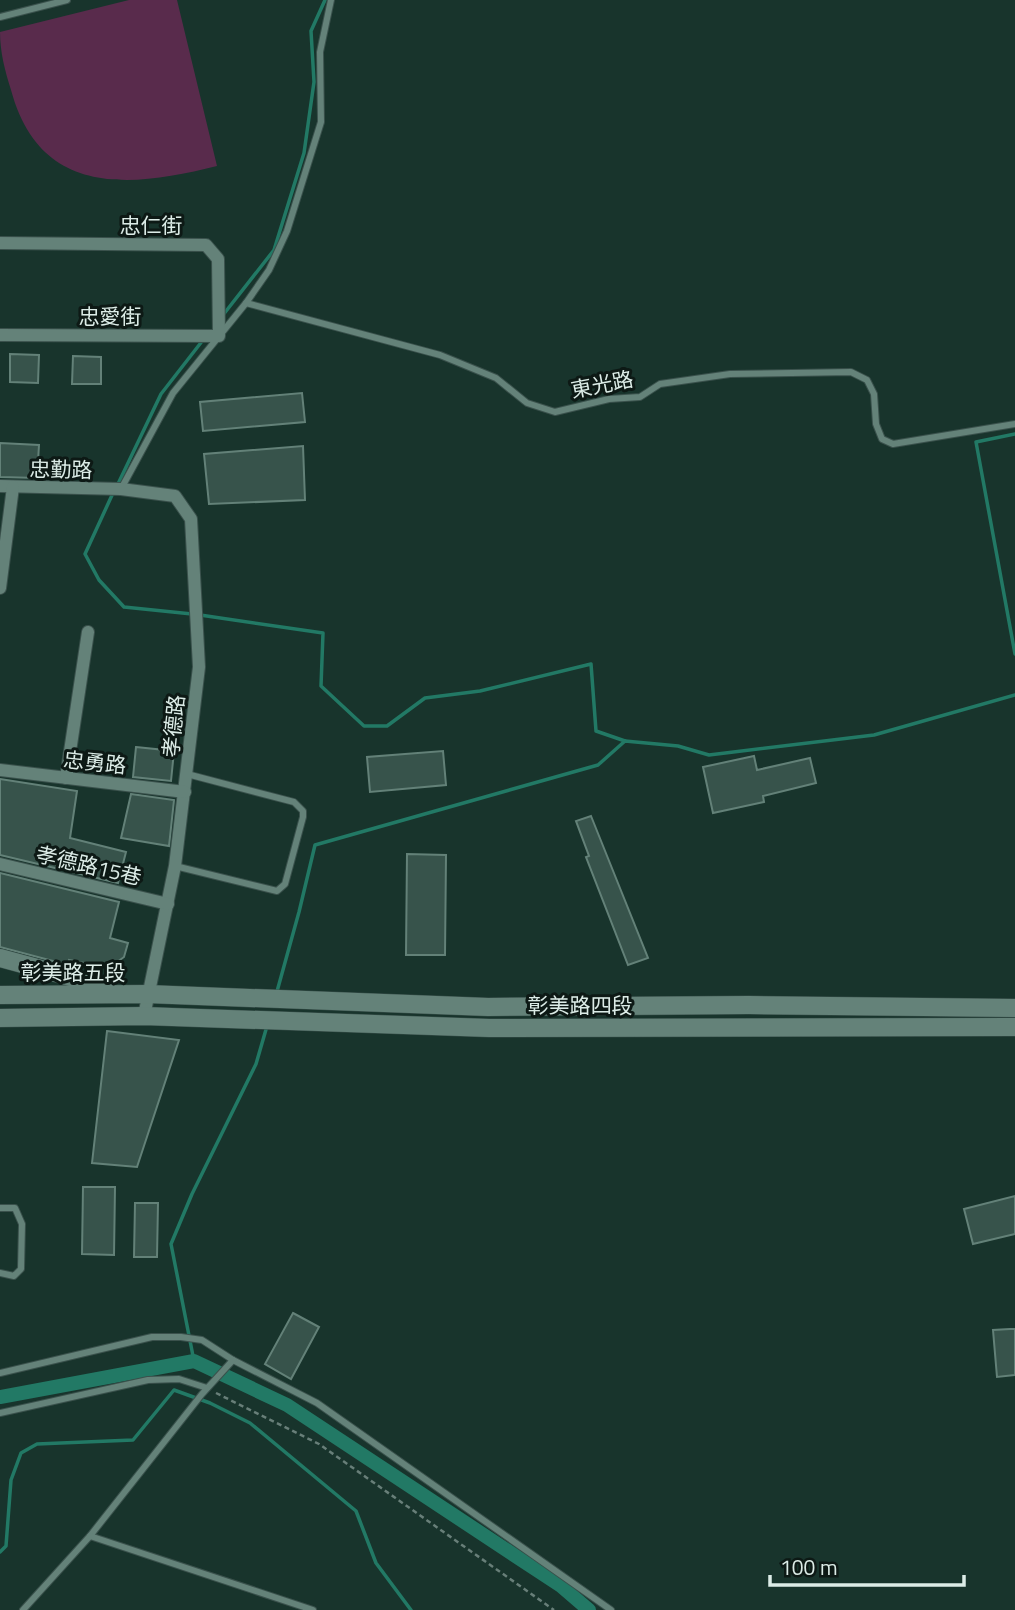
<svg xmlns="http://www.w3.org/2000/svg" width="1015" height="1610" font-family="'Titillium Web','Noto Sans TC',sans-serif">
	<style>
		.green { fill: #592b4c }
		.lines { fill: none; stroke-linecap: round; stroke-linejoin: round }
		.stream { stroke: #227965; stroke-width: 3.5 }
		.canal { stroke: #227965; stroke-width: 14 }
		.building { fill: #37534b; stroke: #638178; stroke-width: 2 }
		.service-casing { stroke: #3a514c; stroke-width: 8 }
		.minor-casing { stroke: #3a514c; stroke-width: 14 }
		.secondary-casing { stroke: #3a514c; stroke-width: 19 }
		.path { stroke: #687f79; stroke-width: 2.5; stroke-dasharray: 5 3.5; stroke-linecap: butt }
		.service { stroke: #648279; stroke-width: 6 }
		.minor { stroke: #648279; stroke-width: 12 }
		.secondary { stroke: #648279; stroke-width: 18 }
		.labels { text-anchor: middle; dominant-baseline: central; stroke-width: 6; stroke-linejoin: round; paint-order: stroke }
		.street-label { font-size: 21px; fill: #dcece7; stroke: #0d1915 }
	</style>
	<rect width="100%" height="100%" fill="#18342c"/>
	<path class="green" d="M 129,0 L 177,0 L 217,166 C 130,188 40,197 11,90 C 5,71 0,52 0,32 Z"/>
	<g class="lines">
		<g class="stream">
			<polyline points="223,315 274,250 304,153 314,82 311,31 325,0"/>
			<polyline points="1015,434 976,442 1015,654"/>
			<polyline points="117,486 161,394 203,340"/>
			<polyline points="113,493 85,554 99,580 124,607 192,614"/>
			<polyline points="200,615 323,633 321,686 364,726 387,726 425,698 480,691 591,664 596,731 625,741"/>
			<polyline points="276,995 299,912 315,845 598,765 625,741 678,746 709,755 874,735 1015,695"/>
			<polyline points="194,1361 171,1244 192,1194 256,1064 267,1026"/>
			<polyline points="0,1552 6,1546 11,1480 21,1453 37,1444 133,1440 174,1390 210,1403 250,1423 356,1511 376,1563 411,1610"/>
		</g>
		<polyline class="canal" points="0,1397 194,1361 287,1405 561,1586 589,1610"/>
	</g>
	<g class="building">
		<polygon points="10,354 39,355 38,383 10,382"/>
		<polygon points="73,356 101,357 101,384 72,384"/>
		<polygon points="302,393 305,422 203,431 200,402"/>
		<polygon points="0,443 39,445 37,478 0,477"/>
		<polygon points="303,446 305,500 209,504 204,454"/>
		<polygon points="136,747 174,751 171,781 133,777"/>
		<polygon points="443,751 446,785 370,792 367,757"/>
		<polygon points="754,756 757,770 810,758 816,783 763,796 764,802 713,813 703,767"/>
		<polygon points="0,779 77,791 70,838 126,852 118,883 0,855"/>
		<polygon points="131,794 174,800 169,846 121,838"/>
		<polygon points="591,816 648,958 628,965 586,857 589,856 576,821"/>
		<polygon points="407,854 446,855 445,955 406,955"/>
		<polygon points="0,873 119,902 110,938 128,943 124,957 109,968 69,960 68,965 0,947"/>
		<polygon points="107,1031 179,1040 137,1167 92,1163"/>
		<polygon points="83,1187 115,1187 114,1255 82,1254"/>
		<polygon points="1015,1196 1015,1234 973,1244 964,1209"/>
		<polygon points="135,1203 158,1203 157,1257 134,1257"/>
		<polygon points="293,1313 319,1327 291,1379 265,1364"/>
		<polygon points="1010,1329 1015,1329 1015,1375 997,1377 993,1330"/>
	</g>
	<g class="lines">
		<defs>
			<g id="service">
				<polyline points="0,17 67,0"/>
				<polyline points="246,303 440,355 496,378 527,403 555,412 609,399 640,397 660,384 730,374 851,372 867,380 874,394 876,424 882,439 893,444 1015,424"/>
				<polyline points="121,489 173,393 246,303 269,270 287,231 321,122 320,52 331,0"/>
				<polyline points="175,866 277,891 285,884 303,817 303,811 294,802 187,774"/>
				<polyline points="0,1208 15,1208 22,1224 21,1269 14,1276 0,1273"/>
				<polyline points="233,1360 317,1403 611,1610"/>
				<polyline points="0,1373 152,1337 181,1337 202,1340 233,1360 202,1394 90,1536 23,1610"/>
				<polyline points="0,1413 148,1380 179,1379 207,1388"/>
				<polyline points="90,1536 313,1610"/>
			</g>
			<g id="minor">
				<polyline points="0,243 206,245 218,259 219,336 0,335"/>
				<polyline points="0,486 121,489 175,496 191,519 199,667 175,866 144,1016"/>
				<polyline points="0,588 13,487"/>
				<polyline points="0,770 185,792"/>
				<polyline points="66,778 88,632"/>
				<polyline points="0,864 168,904"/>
			</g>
			<g id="secondary">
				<polyline points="0,958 78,979 105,990"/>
				<polyline points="0,995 147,994 488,1007 749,1005 1015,1008"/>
				<polyline points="0,1018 144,1016 489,1028 1015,1027"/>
			</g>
		</defs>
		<use href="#service" class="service-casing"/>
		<use href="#minor" class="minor-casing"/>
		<use href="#secondary" class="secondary-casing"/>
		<polyline class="path" points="216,1393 319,1444 554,1610"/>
		<use href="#service" class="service"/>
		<use href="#minor" class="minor"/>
		<use href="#secondary" class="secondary"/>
	</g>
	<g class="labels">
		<g class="street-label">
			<text x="151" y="225">忠仁街</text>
			<text x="110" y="316">忠愛街</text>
			<text transform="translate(602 384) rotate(-11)">東光路</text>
			<text transform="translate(61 469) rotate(1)">忠勤路</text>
			<text transform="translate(173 726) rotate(-84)">孝德路</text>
			<text transform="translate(95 762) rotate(6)">忠勇路</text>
			<text transform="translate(89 865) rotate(13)">孝德路15巷</text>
			<text x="73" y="972">彰美路五段</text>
			<text x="580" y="1005">彰美路四段</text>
		</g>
	</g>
	<path d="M770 1575v10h194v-10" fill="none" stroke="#dcece7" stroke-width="3.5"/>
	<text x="780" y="1575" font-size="21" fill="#dcece7" stroke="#0d1915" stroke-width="5" paint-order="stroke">100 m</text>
</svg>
